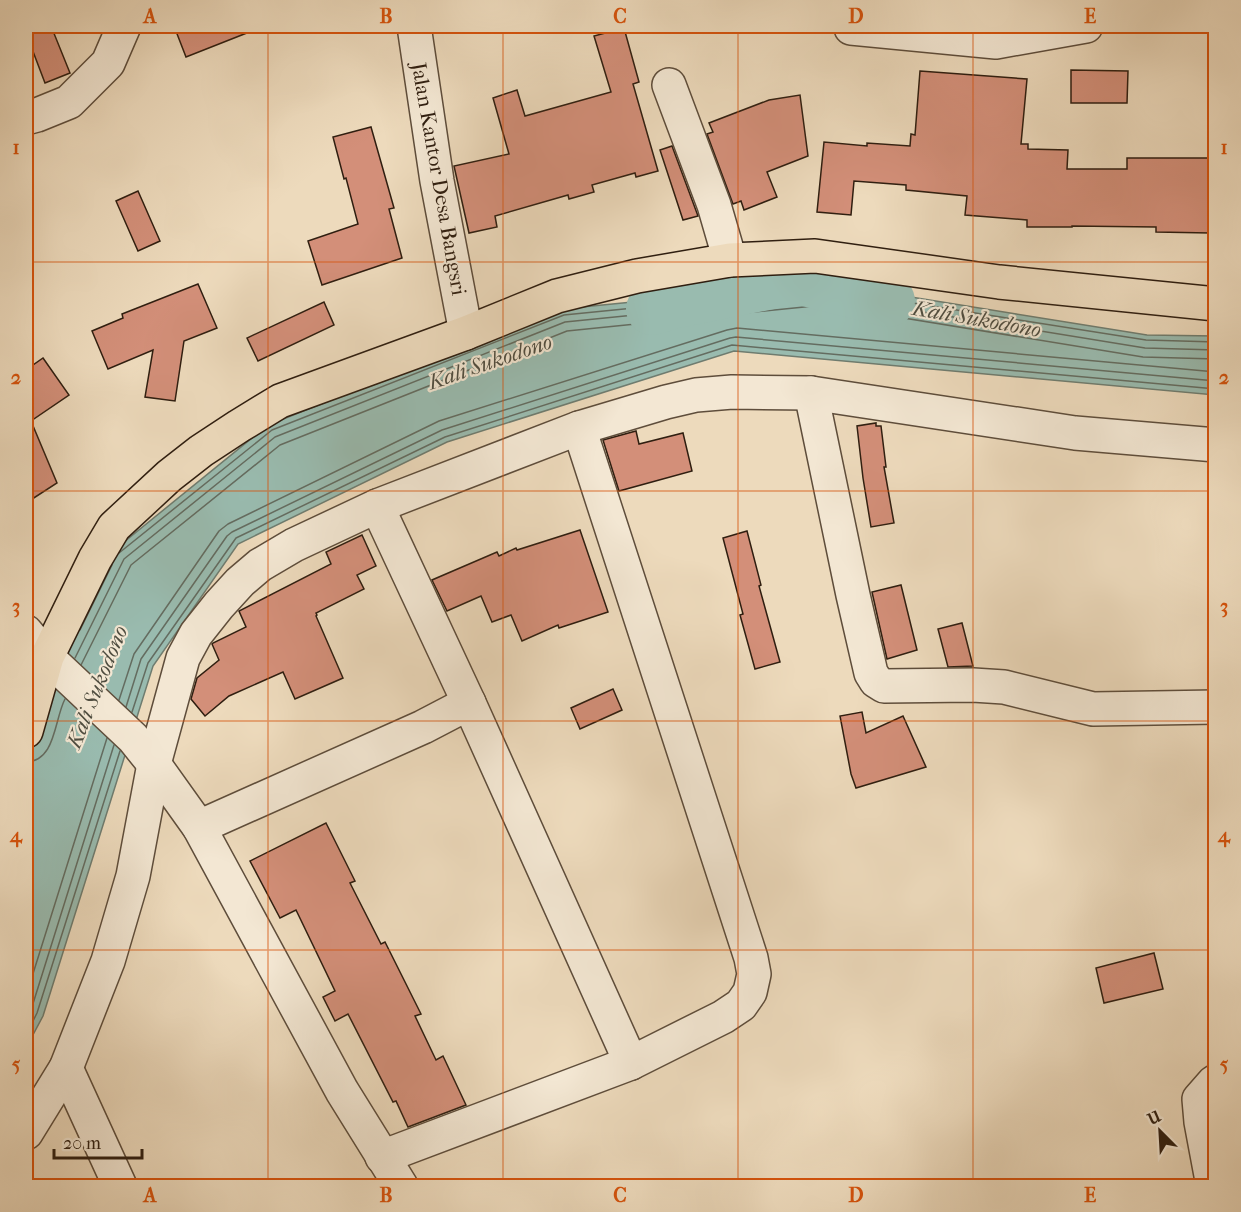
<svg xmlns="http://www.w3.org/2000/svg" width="1241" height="1212" font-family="'IM FELL French Canon',serif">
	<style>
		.water { fill: #99bbaf; stroke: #6f7c6f; stroke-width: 1.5 }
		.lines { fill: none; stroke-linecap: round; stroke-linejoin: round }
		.shore { stroke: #646c60; stroke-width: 1.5 }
		.river { stroke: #99bbaf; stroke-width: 52 }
		.building { fill: #d38f79; stroke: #2f1e10; stroke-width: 1.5 }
		.minor-casing { stroke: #5e4d3b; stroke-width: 36 }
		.major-casing { stroke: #2f1e10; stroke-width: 36 }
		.minor { stroke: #f3e7d3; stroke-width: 33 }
		.major { stroke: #eddabc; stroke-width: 33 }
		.grid { fill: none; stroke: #d6530c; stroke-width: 1.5; stroke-opacity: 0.55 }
		.labels { text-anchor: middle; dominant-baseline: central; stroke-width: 4.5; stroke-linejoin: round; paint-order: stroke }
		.street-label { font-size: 21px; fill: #2f1e10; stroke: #f3e7d3 }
		.water-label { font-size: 22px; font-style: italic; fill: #4f4d40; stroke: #f3e7d3 }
		.neatline { fill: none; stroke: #d6530c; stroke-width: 2 }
		.grid-label { font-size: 20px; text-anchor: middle; font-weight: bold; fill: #d6530c }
	</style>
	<rect width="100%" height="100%" fill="#eddabc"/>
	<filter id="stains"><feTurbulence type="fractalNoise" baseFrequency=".00333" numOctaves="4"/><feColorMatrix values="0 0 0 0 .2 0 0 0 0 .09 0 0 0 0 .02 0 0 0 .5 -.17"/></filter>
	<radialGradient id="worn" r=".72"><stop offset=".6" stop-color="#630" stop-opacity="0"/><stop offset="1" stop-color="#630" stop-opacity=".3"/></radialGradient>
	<polygon class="water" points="824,283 1147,335 1215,336 1215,395 734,351 447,442 238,544 153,666 43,1016 26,1048 26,749 41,697 113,551 268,425 562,309"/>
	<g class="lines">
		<g class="shore">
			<polyline points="119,553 272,430 564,315 824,289 1146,340 1216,342"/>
			<polyline points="80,630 112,565"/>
			<polyline points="75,658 124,559 275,437 565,322 824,296 1145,348 1216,350"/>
			<polyline points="81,665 131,565 280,445 567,331 824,305 1143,357 1216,359"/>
			<polyline points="119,700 134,654 219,531 228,524 439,421 727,330 737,328 1216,372"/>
			<polyline points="126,707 141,659 227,536 232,532 442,430 730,338 736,337 1216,381"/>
			<polyline points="132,712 148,663 236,538 445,437 732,345 1216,389"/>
			<path d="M 26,762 C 56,761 54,720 65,699"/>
			<polyline points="26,996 107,738"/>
			<polyline points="26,1020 31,1010 114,745"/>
			<polyline points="26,1035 37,1013 120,751"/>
		</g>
		<polyline class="river" points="652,309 672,303 797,278 889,301"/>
	</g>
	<g class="building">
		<polygon points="26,26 51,26 70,73 45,83 26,33"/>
		<polygon points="174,26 261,26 262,27 186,57"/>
		<polygon points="624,28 639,82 633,84 658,171 636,177 635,173 592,185 594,192 569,199 568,195 495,216 497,227 469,233 454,166 509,154 493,98 517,90 525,116 611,92 594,36"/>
		<polygon points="1071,70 1128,71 1127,103 1071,103"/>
		<polygon points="920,71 1027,79 1021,144 1028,144 1028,149 1068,150 1067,169 1127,169 1127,158 1211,158 1210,233 1156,232 1156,227 1072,226 1072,227 1027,227 1027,220 965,215 967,196 906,190 906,185 854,181 851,215 817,212 824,142 867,146 867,143 910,146 911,134 915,135"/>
		<polygon points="800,95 808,156 767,172 777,197 744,210 741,201 733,204 707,134 713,132 709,123 769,100"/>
		<polygon points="371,127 394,208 389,209 402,258 322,285 308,241 358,224 346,178 344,179 333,137"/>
		<polygon points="672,146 698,216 683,220 660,150"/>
		<polygon points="138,191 160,241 138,251 116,201"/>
		<polygon points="198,284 217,328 184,341 175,401 145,397 153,350 108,369 92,331 123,318 122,314"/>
		<polygon points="324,302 334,325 258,361 247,338"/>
		<polygon points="43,358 69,395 31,421 57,483 26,503 26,370"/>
		<polygon points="876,423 876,426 881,426 886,467 884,467 894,523 871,527 863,478 857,426"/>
		<polygon points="636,431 639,444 683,433 692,471 619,491 603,440"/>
		<polygon points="580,530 608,612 559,628 558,625 522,641 511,615 492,622 481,596 447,611 432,580 497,552 499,556 516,548 517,550"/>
		<polygon points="747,531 761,585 759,586 780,662 755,669 740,615 743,614 723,538"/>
		<polygon points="362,535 376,566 357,575 364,589 316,613 317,615 316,616 343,678 295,699 283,672 229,696 205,716 191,699 197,678 219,660 212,644 213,643 246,627 239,611 331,564 326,552"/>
		<polygon points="901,585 917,650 887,659 872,592"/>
		<polygon points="962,623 973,666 948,667 938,629"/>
		<polygon points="613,689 622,710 580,729 571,708"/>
		<polygon points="862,712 866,733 903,716 926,767 856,788 851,774 840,716"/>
		<polygon points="326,823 355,881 350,883 381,944 385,942 421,1014 415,1016 436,1060 443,1056 466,1105 408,1127 396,1101 393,1102 348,1014 335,1021 323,997 335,991 296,910 280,918 250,861"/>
		<polygon points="1154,953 1163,989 1104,1003 1096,968"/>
	</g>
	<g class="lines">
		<defs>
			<g id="minor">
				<polyline points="414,26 437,181 466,333"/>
				<polyline points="851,28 996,42 1086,26"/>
				<polyline points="669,85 714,205 730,260"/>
				<polyline points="26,118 37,115 69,102 108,63 124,26"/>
				<polyline points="811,393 853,595 871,673 876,681 884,686 973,685 1004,687 1093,709 1216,707"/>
				<polyline points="377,506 469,703 631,1063"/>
				<polyline points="26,632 47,657 133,738 154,764 199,827 342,1091 401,1186"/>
				<polyline points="199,827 423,727 469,703"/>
				<polyline points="66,1068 120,1186"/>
				<polyline points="26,1133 66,1068 108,961 133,876 154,764 183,658 196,634 219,605 240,582 260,565 294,545 377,506 579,428 666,402 696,395 732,392 811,393 1075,433 1216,445"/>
				<polyline points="382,1157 631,1063 723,1017 741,1005 750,992 754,974 751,958 579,428"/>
				<polyline points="1213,1186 1201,1122 1199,1099 1213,1083 1216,1081"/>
			</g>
			<polyline id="major" points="26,731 47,657 95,559 114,527 169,476 201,451 239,426 280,401 466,333 557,296 637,276 730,260 815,256 999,282 1216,304"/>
		</defs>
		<use href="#minor" class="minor-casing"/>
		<use href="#major" class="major-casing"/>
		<use href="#minor" class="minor"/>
		<use href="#major" class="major"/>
	</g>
	<path class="grid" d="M 268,26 L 268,1186M 503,26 L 503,1186M 738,26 L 738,1186M 973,26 L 973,1186M 26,262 L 1216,262M 26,491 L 1216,491M 26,721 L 1216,721M 26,950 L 1216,950"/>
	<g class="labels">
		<g class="street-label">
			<text transform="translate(439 179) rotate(80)">Jalan Kantor Desa Bangsri</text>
		</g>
		<g class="water-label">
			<text transform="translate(977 319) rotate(10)">Kali Sukodono</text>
			<text transform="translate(490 362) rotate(-19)">Kali Sukodono</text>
			<text transform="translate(97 687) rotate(-68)">Kali Sukodono</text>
		</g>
	</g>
	<rect width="1241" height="1212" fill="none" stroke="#eddabc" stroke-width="66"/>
	<g transform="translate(1160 1131) rotate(336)" stroke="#f3e7d3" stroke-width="4.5" paint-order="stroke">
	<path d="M0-4.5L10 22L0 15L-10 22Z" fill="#2f1e10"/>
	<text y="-9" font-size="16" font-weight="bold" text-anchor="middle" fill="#2f1e10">U</text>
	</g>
	<path d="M54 1149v9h88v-9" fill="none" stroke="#2f1e10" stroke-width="3"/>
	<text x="63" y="1149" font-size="18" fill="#2f1e10" stroke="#f3e7d3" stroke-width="4.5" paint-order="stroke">20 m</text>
	<rect x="33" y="33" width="1175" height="1146" class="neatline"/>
	<g class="grid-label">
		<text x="150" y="23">A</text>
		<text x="386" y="23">B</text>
		<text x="620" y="23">C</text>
		<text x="856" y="23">D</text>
		<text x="1090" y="23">E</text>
		<text x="16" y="154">1</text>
		<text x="1224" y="154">1</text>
		<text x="16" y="384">2</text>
		<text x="1224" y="384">2</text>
		<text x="16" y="613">3</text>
		<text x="1224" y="613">3</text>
		<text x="16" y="842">4</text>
		<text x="1224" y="842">4</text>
		<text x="16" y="1071">5</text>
		<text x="1224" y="1071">5</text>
		<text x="150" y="1202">A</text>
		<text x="386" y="1202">B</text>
		<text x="620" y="1202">C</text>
		<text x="856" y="1202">D</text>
		<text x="1090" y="1202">E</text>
	</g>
	<rect width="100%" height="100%" filter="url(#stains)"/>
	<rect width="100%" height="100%" fill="url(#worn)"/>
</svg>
